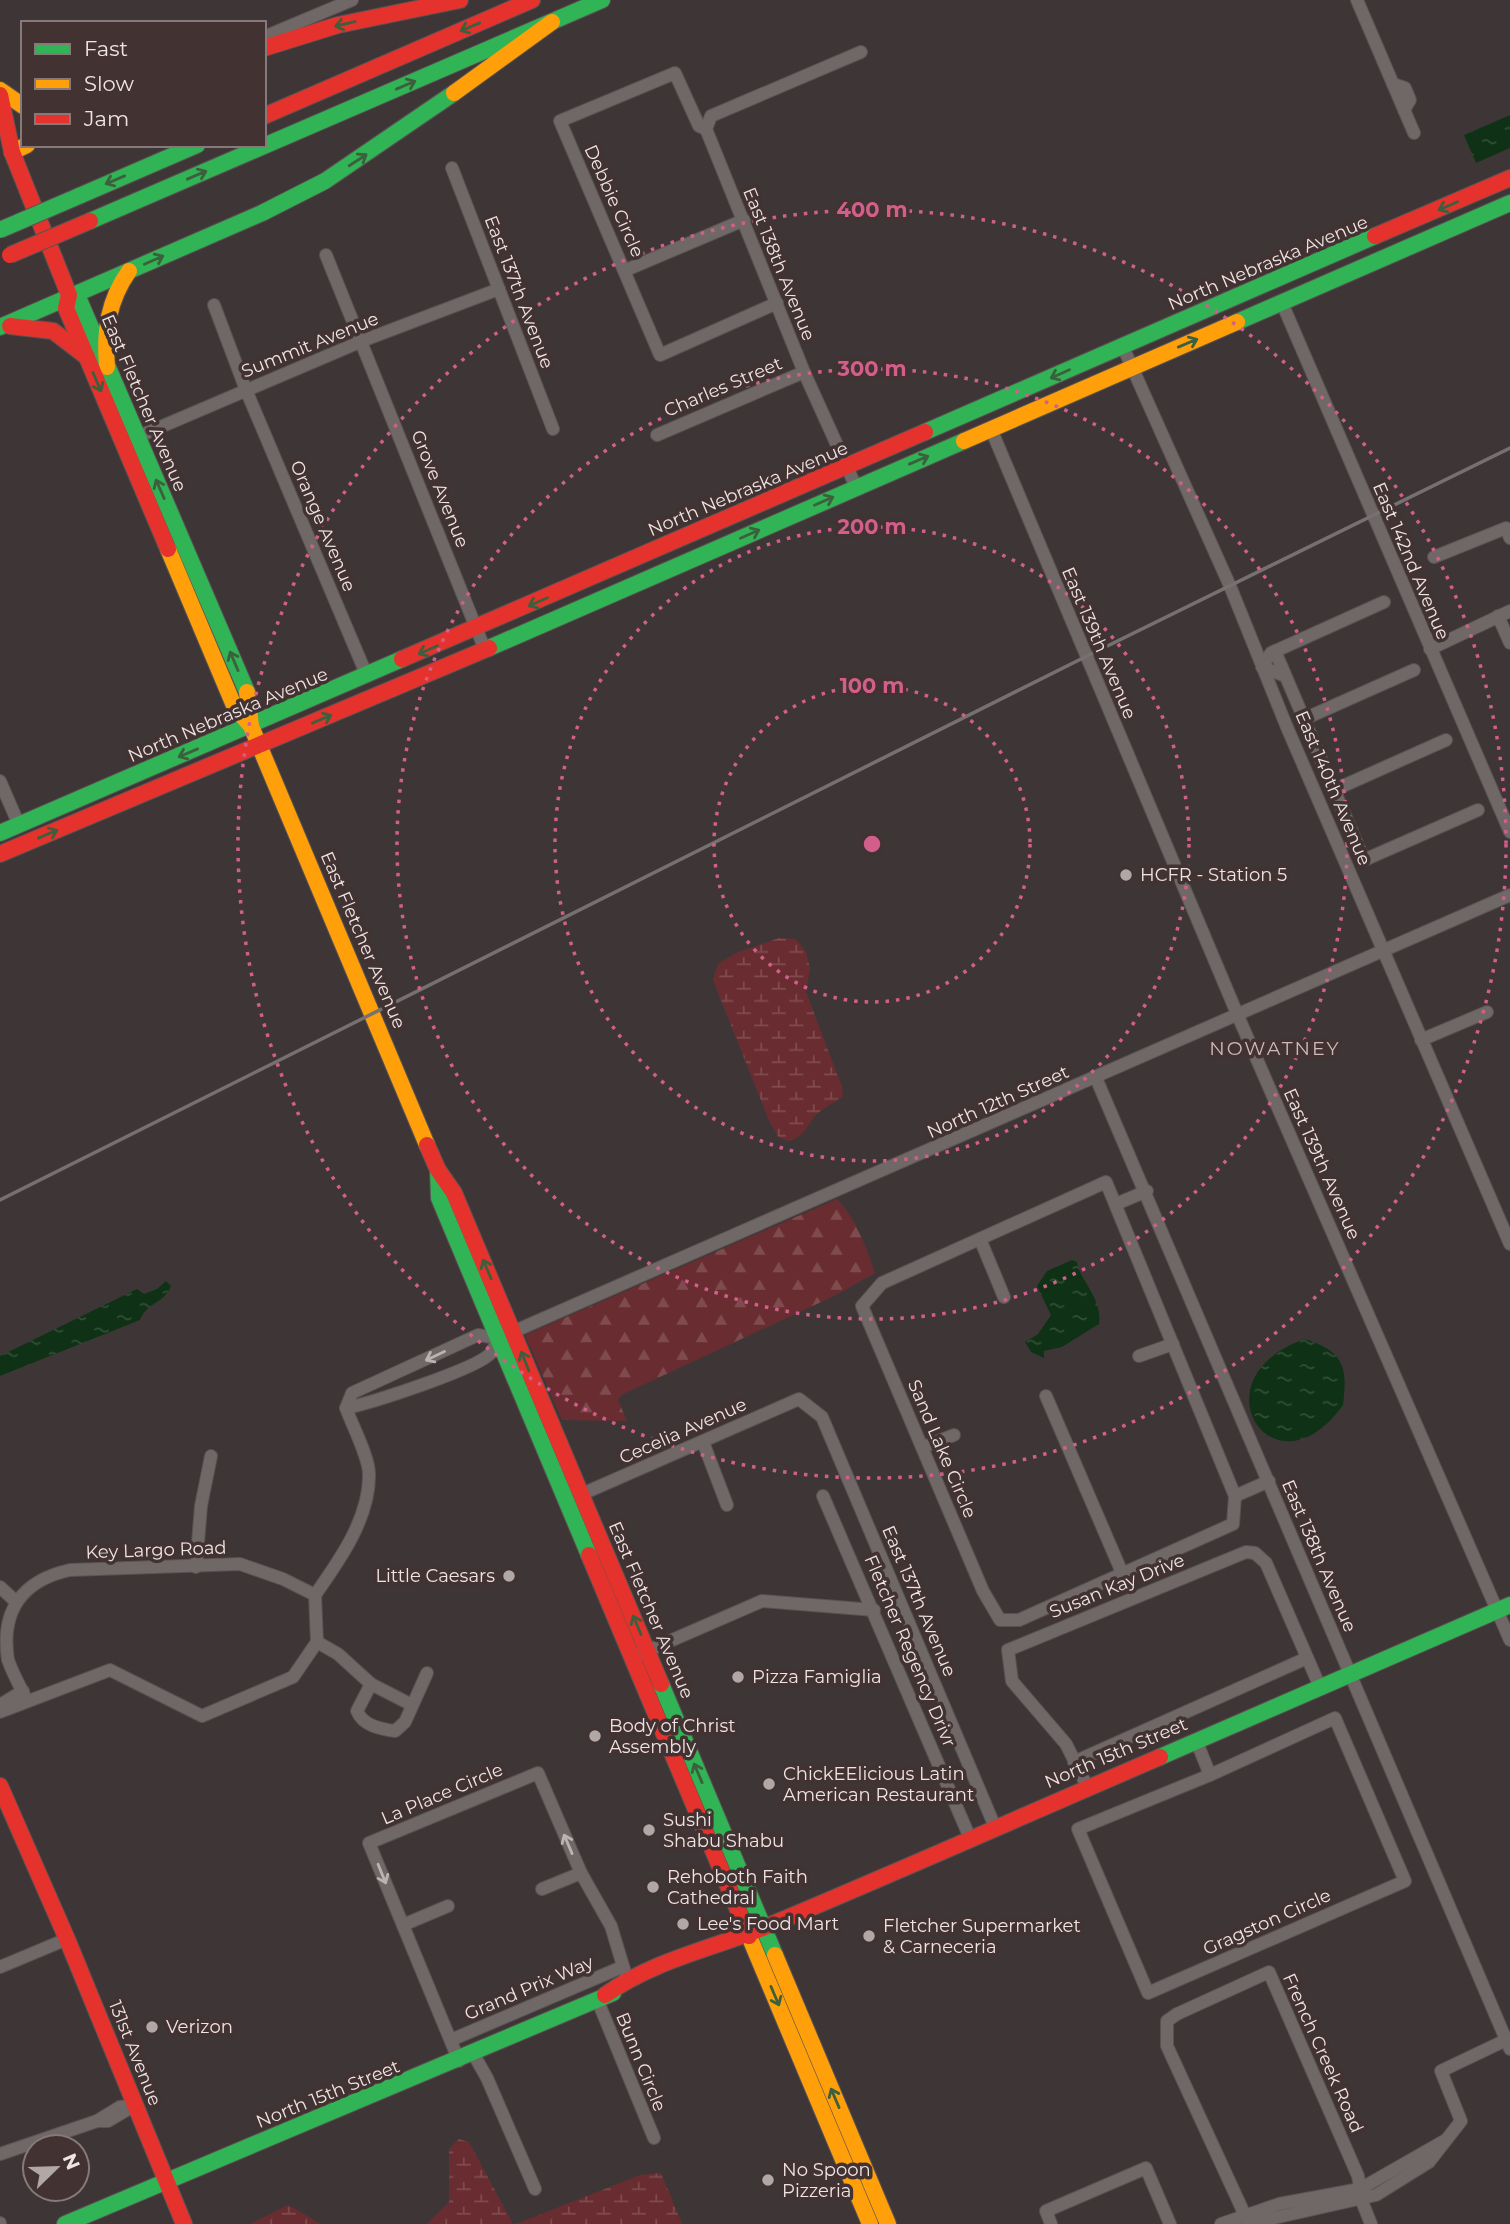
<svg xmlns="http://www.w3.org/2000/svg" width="1510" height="2224" font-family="Montserrat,sans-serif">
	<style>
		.forest { fill: url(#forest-firs) }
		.wetland { fill: url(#wetland-marsh) }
		.water { fill: url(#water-ripples) }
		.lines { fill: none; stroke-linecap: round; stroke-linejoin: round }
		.street-casing { stroke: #5a5252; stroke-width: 14 }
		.fast-casing { stroke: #5a5252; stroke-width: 18 }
		.slow-casing { stroke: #5a5252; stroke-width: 18 }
		.jam-casing { stroke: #5a5252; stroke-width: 18 }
		.street { stroke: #6f6867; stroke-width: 12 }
		.fast { stroke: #30b455; stroke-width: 16 }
		.slow { stroke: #ff9f0a; stroke-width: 16 }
		.jam { stroke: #e5322d; stroke-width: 16 }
		.rail { stroke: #767171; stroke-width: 3.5 }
		.fast-bridge-casing { stroke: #5a5252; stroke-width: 18; stroke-linecap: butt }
		.jam-bridge-casing { stroke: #5a5252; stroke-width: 18; stroke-linecap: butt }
		.fast-bridge { stroke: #30b455; stroke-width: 16 }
		.jam-bridge { stroke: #e5322d; stroke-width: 16 }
		.oneway { stroke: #3c603e }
		.oneway2 { stroke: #bcb2b2 }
		.ring { fill: none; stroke: #d25f8b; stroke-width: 3.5; stroke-dasharray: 3.5 7 }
		.poi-dot { fill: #b1a7a7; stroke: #423232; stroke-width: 2.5 }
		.labels { text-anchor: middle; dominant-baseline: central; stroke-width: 7; stroke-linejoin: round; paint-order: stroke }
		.street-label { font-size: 18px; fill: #efe4e4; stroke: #423232 }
		.poi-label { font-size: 18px; fill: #efe4e4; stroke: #423232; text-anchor: start }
		.neighbourhood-label { font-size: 19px; letter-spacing: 2px; fill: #ceb9b9; stroke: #423232 }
		.centre { fill: #d25f8b; stroke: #423232; stroke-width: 3.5 }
		.ring-label { font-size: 21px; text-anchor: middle; font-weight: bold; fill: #d25f8b; stroke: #423232; stroke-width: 7; stroke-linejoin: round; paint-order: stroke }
	</style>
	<defs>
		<pattern id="forest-firs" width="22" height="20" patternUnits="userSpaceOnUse" patternTransform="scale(1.75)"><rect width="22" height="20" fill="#692d31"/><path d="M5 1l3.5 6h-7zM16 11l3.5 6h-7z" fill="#7f4b4f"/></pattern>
		<pattern id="wetland-marsh" width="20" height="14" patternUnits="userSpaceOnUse" patternTransform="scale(1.75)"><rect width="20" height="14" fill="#692d31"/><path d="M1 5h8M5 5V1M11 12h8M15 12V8" fill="none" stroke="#7f4b4f"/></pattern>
		<pattern id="water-ripples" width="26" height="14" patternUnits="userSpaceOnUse" patternTransform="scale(1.75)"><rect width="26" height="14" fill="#0f3115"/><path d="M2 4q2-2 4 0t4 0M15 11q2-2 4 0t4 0" fill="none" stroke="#324f37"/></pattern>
	</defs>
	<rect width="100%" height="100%" fill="#3e3636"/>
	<path class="forest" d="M 837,1199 C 856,1219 866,1247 875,1273 L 834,1296 L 621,1395 L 618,1400 L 627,1421 L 562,1420 L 525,1335 Z"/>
	<g class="wetland">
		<path d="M 779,938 L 796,939 L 806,952 L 810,968 L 806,992 L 842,1087 L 843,1096 C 835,1103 826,1106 818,1113 C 806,1124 809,1133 790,1141 L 779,1138 L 770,1123 L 713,980 L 718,964 L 736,953 Z"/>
		<polygon points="459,2139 469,2142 513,2224 427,2224 449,2202 449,2149"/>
		<polygon points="661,2173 682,2224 516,2224 640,2175"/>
		<polygon points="288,2205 321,2224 250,2224"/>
	</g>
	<g class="water">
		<polygon points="1510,115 1510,148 1476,163 1464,135"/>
		<path d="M 1072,1260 L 1077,1262 C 1078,1278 1103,1298 1099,1324 L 1062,1347 L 1044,1351 L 1044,1358 L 1031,1352 L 1025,1342 L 1038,1334 L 1051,1315 L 1037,1286 L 1047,1271 Z"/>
		<path d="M 166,1281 L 171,1286 C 164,1304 147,1302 140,1320 L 0,1376 L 0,1356 L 137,1289 L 144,1294 L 157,1289 Z"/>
		<path d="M 1305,1339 C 1343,1351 1348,1366 1343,1405 C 1274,1502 1192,1378 1305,1339 Z"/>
	</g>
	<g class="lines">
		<defs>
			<g id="street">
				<polyline points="1357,0 1414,133"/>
				<polyline points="264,37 352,0"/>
				<polyline points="1393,84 1405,88 1410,100 1404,110"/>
				<polyline points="706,129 699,126 675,73 560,121 660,355 777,303"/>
				<polyline points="452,168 553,429"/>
				<polyline points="326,255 485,650"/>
				<polyline points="626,270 744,220"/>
				<polyline points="1282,303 1510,832"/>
				<polyline points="214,305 246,390 367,676"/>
				<polyline points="1123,347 1230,586 1286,725 1510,1244"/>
				<polyline points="991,429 1238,1016 1510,1640"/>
				<polyline points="657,435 804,372"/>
				<polyline points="137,437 362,341 499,289"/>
				<polyline points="856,487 804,372 706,129 711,116 861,52"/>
				<polyline points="1434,557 1506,528 1510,538"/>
				<polyline points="1498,616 1510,643"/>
				<polyline points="1430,649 1510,611"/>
				<polyline points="1275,651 1364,860 1478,810"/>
				<polyline points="1285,676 1262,667 1271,653 1384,602"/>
				<polyline points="1304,719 1414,670"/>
				<polyline points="0,781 19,825"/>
				<polyline points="1334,790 1446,740"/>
				<polyline points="1421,1040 1487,1012"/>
				<polyline points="1096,1078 1510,2049"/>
				<polygon points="1106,1182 1235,1496 1233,1524 1019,1620 1000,1620 983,1591 862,1306 882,1283"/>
				<polyline points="1116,1204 1147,1191"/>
				<polyline points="980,1239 1004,1297"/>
				<polyline points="508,1334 1510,895"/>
				<polyline points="1139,1356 1173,1344"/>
				<polyline points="1046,1396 1123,1575"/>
				<path d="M 346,1408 C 371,1403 477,1369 491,1353 C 494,1349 496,1343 498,1338"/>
				<polyline points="703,1442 727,1505"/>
				<polyline points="923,1447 954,1435"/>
				<polyline points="582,1494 799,1399 822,1417 995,1827"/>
				<polyline points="823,1496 970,1838"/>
				<polyline points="1235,1496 1269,1481"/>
				<polyline points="196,1567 201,1506 211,1456"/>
				<polyline points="0,1587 13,1599"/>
				<path d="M 315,1595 C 339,1561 370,1518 369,1474 C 369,1457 352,1425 346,1408 L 352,1393 L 478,1335 L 498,1338"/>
				<path d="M 317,1642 L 338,1654 L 371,1684 L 357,1711 C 363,1726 381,1729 395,1731 L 405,1722 L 427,1673"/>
				<polyline points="640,1654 762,1601 874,1610"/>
				<polyline points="371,1684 412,1705"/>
				<polyline points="0,1705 23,1691"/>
				<path d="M 0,1712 L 110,1670 L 202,1716 L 293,1677 L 317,1642 L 315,1595 L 283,1579 L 240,1564 L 70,1570 C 24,1580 0,1609 8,1660 C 13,1674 21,1688 27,1701"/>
				<polygon points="1335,1718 1405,1881 1148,1993 1078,1829 1210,1775"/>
				<polyline points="1196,1740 1210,1775"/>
				<polyline points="1074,1762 1307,1658"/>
				<polyline points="1087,1786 1066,1744 1012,1681 1008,1650 1246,1552 1255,1553 1266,1563 1320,1687"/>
				<polyline points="542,1889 581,1873"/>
				<polyline points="403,1925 448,1906"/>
				<polyline points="0,1967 67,1939"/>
				<polyline points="597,1999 654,2138"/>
				<polyline points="451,2040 622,1967"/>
				<polyline points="474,2055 487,2078 535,2189"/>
				<polyline points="459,2061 369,1843 538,1773 581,1873 611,1926 627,1979"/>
				<polyline points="0,2154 97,2121 108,2121 135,2105 120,2107 97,2121"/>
				<polyline points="0,2223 0,2224"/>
				<polyline points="1051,2224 1046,2211 1146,2168 1170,2224"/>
				<polyline points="1221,2224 1279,2204 1360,2189 1444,2141"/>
				<polyline points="1247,2224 1376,2195 1429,2162 1461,2121 1441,2071 1506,2040"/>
				<polyline points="1249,2224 1167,2046 1167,2021 1177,2014 1269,1972 1358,2176 1363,2204 1371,2224"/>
			</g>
			<g id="fast">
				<polyline points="79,196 197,145"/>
				<polyline points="90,221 602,0"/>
				<polyline points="69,295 80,302 247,692"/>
				<polyline points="1237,322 1510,203"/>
				<polyline points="0,327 262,213 325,181 454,93"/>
				<polyline points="925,432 1375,236"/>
				<polyline points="489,648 964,441"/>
				<polyline points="0,833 402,659"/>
				<polyline points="438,1170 439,1198 589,1555"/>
				<polyline points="661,1684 775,1955"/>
				<polyline points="1160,1757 1510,1605"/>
				<polyline points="65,2224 613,1993"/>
			</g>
			<g id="slow">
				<polyline points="0,90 23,106"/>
				<polyline points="454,93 552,22"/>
				<polyline points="12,152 27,145"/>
				<path d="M 107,367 C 104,331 108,301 129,271"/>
				<polyline points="964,441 1237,322"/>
				<polyline points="168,549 235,708 251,726"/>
				<polyline points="247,692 251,726 427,1145"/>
				<polyline points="749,1936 870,2224"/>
				<polyline points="775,1955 888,2224"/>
			</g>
			<g id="jam">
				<polyline points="264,48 338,25 460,0"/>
				<polyline points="0,95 12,152 69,295 66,308 168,549"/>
				<polyline points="264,116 532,0"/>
				<polyline points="1375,236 1510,178"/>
				<polyline points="10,326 53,331 87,357"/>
				<polyline points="402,659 925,432"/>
				<polyline points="0,854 489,648"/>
				<polyline points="427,1145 438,1170 454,1193 661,1684"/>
				<polyline points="589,1555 749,1936"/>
				<polyline points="0,1786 67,1939 184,2224"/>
				<path d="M 605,1995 C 657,1958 717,1948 775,1923 C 904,1869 1032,1812 1160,1757"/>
			</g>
		</defs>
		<use href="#street" class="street-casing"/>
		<use href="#fast" class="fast-casing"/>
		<use href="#slow" class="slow-casing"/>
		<use href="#jam" class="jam-casing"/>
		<use href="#street" class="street"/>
		<use href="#fast" class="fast"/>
		<use href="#slow" class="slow"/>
		<use href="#jam" class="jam"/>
		<polyline class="rail" points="0,1200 1085,657 1510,448"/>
		<defs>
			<polyline id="fast-bridge" points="0,230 79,196"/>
			<polyline id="jam-bridge" points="10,255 90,221"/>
		</defs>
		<use href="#fast-bridge" class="fast-bridge-casing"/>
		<use href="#jam-bridge" class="jam-bridge-casing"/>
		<use href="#fast-bridge" class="fast-bridge"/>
		<use href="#jam-bridge" class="jam-bridge"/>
	</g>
	<defs><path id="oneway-shaft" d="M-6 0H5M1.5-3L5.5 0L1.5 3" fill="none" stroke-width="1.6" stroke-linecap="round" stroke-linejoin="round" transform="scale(1.75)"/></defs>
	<g class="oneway">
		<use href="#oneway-shaft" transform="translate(345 24) rotate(167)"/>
		<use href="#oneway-shaft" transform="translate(470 27) rotate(157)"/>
		<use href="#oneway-shaft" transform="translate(406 85) rotate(-23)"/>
		<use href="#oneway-shaft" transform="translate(358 160) rotate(-33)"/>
		<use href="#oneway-shaft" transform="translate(197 175) rotate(-23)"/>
		<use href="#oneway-shaft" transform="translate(115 180) rotate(157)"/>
		<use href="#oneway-shaft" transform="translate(1448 206) rotate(156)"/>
		<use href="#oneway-shaft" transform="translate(154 260) rotate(-24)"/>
		<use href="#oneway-shaft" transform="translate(1188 343) rotate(-23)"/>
		<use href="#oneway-shaft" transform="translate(1060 374) rotate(156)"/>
		<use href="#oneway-shaft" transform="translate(97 382) rotate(67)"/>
		<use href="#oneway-shaft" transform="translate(919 460) rotate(-23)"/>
		<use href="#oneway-shaft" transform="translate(160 489) rotate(-114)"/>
		<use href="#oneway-shaft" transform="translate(824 501) rotate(-24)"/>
		<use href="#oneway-shaft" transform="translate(750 534) rotate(-24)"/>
		<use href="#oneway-shaft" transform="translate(538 602) rotate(156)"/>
		<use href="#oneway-shaft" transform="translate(428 650) rotate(156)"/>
		<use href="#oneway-shaft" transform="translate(234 661) rotate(-113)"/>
		<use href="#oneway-shaft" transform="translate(322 719) rotate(-23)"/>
		<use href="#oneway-shaft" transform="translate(188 753) rotate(157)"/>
		<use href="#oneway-shaft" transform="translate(48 834) rotate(-23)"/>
		<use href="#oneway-shaft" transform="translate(487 1269) rotate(-113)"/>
		<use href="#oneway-shaft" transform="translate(525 1361) rotate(-112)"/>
		<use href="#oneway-shaft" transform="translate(637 1625) rotate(-113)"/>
		<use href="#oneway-shaft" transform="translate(698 1773) rotate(-113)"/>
		<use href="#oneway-shaft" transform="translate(775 1996) rotate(67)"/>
		<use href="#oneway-shaft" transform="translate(835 2098) rotate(-113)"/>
	</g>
	<g class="oneway2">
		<use href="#oneway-shaft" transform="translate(435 1356) rotate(155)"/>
		<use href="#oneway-shaft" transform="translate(568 1844) rotate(-113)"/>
		<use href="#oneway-shaft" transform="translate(382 1874) rotate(68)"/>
	</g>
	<g class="ring">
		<circle cx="872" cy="844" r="158"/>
		<circle cx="872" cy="844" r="317"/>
		<circle cx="872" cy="844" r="475"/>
		<circle cx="872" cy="844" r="634"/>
	</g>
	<g class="poi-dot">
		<circle cx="1126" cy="875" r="7"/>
		<circle cx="509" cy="1576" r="7"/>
		<circle cx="738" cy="1677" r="7"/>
		<circle cx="595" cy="1736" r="7"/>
		<circle cx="769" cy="1784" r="7"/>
		<circle cx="649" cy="1830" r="7"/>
		<circle cx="653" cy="1887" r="7"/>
		<circle cx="683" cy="1924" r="7"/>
		<circle cx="869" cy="1936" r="7"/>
		<circle cx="152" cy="2027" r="7"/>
		<circle cx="768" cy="2180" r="7"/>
	</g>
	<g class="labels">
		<g class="street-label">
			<text transform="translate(614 201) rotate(66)">Debbie Circle</text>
			<text transform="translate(1268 263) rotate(-23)">North Nebraska Avenue</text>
			<text transform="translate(779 264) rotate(68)">East 138th Avenue</text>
			<text transform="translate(519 292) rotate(69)">East 137th Avenue</text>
			<text transform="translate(310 345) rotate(-22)">Summit Avenue</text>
			<text transform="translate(723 387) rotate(-23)">Charles Street</text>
			<text transform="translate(144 403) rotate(67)">East Fletcher Avenue</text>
			<text transform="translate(440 489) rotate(68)">Grove Avenue</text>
			<text transform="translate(748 489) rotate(-23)">North Nebraska Avenue</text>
			<text transform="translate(323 526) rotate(67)">Orange Avenue</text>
			<text transform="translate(1411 561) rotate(67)">East 142nd Avenue</text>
			<text transform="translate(1099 643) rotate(67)">East 139th Avenue</text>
			<text transform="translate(228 715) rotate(-23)">North Nebraska Avenue</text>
			<text transform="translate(1333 788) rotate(67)">East 140th Avenue</text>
			<text transform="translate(363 940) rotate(67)">East Fletcher Avenue</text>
			<text transform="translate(998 1102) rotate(-24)">North 12th Street</text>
			<text transform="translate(1322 1164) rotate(66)">East 139th Avenue</text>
			<text transform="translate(683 1431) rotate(-24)">Cecelia Avenue</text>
			<text transform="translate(942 1449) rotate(67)">Sand Lake Circle</text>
			<text transform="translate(156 1550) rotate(-2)">Key Largo Road</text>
			<text transform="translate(1319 1556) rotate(67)">East 138th Avenue</text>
			<text transform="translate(1117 1586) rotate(-22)">Susan Kay Drive</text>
			<text transform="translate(919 1601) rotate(67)">East 137th Avenue</text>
			<text transform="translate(651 1610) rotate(67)">East Fletcher Avenue</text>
			<text transform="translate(910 1651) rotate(67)">Fletcher Regency Drivr</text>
			<text transform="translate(1116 1753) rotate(-23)">North 15th Street</text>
			<text transform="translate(442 1794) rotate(-23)">La Place Circle</text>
			<text transform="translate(1267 1922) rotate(-24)">Gragston Circle</text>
			<text transform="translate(529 1988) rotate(-23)">Grand Prix Way</text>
			<text transform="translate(135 2053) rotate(68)">131st Avenue</text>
			<text transform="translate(1323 2053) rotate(66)">French Creek Road</text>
			<text transform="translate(641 2062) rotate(68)">Bunn Circle</text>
			<text transform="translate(328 2094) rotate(-22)">North 15th Street</text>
		</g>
		<g class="poi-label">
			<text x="1140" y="875">HCFR - Station 5</text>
			<text x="495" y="1576" text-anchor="end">Little Caesars</text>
			<text x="752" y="1677">Pizza Famiglia</text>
			<text x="609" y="1726">Body of Christ<tspan x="609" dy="21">Assembly</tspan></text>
			<text x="783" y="1774">ChickEElicious Latin<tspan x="783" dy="21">American Restaurant</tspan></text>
			<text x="663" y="1820">Sushi<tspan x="663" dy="21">Shabu Shabu</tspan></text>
			<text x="667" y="1877">Rehoboth Faith<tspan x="667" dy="21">Cathedral</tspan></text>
			<text x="697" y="1924">Lee's Food Mart</text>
			<text x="883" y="1926">Fletcher Supermarket<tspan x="883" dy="21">&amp; Carneceria</tspan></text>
			<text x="166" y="2027">Verizon</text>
			<text x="782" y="2170">No Spoon<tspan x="782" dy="21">Pizzeria</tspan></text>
		</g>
		<g class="neighbourhood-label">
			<text x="1275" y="1048">NOWATNEY</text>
		</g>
	</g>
	<circle cx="872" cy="844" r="10" class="centre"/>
	<g class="ring-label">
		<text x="872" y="217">400 m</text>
		<text x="872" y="376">300 m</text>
		<text x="872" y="534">200 m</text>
		<text x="872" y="693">100 m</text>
	</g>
	<rect x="21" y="21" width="245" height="126" fill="#423232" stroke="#877979" stroke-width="2"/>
	<rect x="35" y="44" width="35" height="10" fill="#30b455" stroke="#877979" stroke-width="2"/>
	<text x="84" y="56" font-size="21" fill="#efe4e4">Fast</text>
	<rect x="35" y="79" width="35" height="10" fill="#ff9f0a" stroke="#877979" stroke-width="2"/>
	<text x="84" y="91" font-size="21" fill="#efe4e4">Slow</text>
	<rect x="35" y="114" width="35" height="10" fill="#e5322d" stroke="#877979" stroke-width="2"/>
	<text x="84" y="126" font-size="21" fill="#efe4e4">Jam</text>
	<g transform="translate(56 2168) rotate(67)"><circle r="33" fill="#423232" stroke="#877979" stroke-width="2"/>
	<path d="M0-5L12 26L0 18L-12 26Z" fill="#b1a7a7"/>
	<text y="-10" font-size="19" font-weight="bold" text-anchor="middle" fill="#efe4e4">N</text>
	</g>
</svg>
